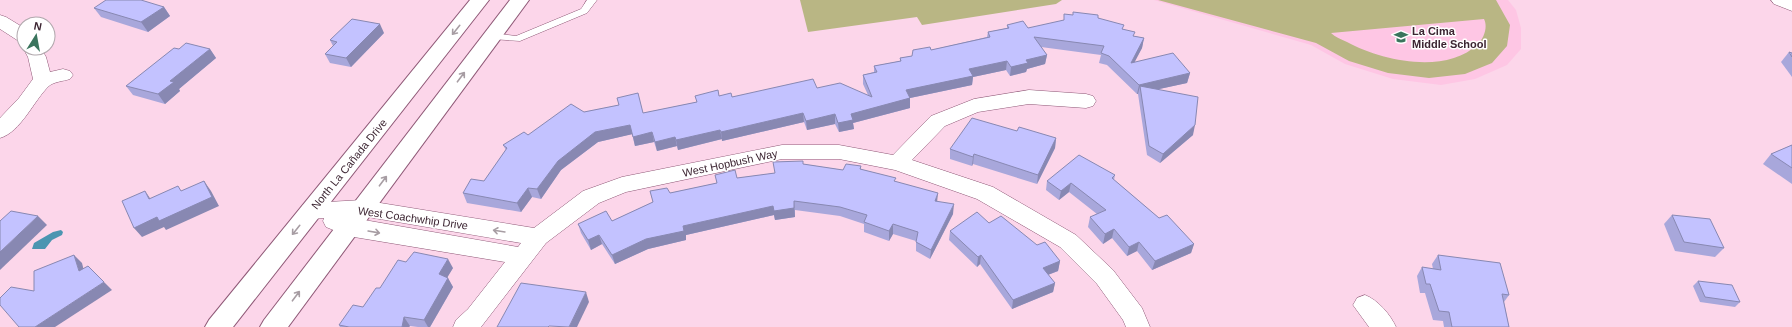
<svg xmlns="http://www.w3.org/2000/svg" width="1792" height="327" font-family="Arial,sans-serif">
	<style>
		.built { fill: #fec6e4 }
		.green { fill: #b9b684; fill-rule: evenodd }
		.water { fill: #4b95b1 }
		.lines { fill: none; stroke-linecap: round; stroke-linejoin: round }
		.service-casing { stroke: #8e5876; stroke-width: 1 }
		.minor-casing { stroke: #8e5876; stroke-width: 1 }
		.primary-casing { stroke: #8e5876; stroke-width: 2 }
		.service { fill: #fff; fill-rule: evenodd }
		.minor { fill: #fff; fill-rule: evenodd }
		.primary { fill: #fff; fill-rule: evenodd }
		.wall { fill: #a8a7db }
		.shaded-wall { fill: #8888b2 }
		.building { fill: #c3c2ff; stroke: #8888b2 }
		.oneway { stroke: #a79da3 }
		.labels { text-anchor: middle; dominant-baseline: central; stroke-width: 3; stroke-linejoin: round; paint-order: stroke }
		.poi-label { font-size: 11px; font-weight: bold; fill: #3c2532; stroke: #fff; text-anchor: start }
		.street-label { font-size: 11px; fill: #3c2532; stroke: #fff }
	</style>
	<rect width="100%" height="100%" fill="#fcd6ea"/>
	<polygon class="built" points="1154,0 1508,0 1516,10 1521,28 1521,49 1507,65 1475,79 1441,85 1393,79 1345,64 1311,45"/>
	<g class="green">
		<polygon points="800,0 1062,0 1056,4 922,25 917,17 808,32"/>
		<path d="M 1158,0 L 1496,0 L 1510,25 L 1507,46 L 1492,63 L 1465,74 L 1429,78 L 1388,73 L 1349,61 L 1316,43 ZM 1484,19 C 1488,27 1484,38 1478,44 C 1446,75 1382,61 1347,42 C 1341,39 1335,37 1331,33 Z"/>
	</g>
	<polygon class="water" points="61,230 63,232 62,235 52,240 45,249 32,249 34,243 53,232"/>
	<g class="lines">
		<defs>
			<polygon id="service" points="587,0 597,0 587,13 520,41 492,39 487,36 492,33 516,36 581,9"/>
			<g id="minor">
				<polygon points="1771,0 1792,0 1792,11 1774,4"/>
				<polygon points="0,15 6,17 24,28 24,42 17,40 0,29"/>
				<path d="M 24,46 L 24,48 L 41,48 L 46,57 L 50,72 L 63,69 L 70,71 L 73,75 L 70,79 C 64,81 53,82 49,86 C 34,100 21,132 0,138 L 0,118 L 19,98 L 33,79 L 28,57 L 23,48 Z"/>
				<path d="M 1029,90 L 1086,94 L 1093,96 L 1096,101 L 1093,106 L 1086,108 L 1029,104 L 978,112 L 945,126 L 912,160 L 993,187 L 1076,235 L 1113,270 L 1142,308 L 1150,327 L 1126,327 L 1123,320 L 1097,284 L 1060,247 L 977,199 L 895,170 L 839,159 L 782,159 L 626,192 L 599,203 L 546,243 L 481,327 L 453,327 L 456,320 L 468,309 L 505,262 L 348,236 L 326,227 L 323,221 L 324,218 L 311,219 L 303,217 L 300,211 L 303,205 L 311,203 L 362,200 L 534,228 L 583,191 L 622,177 L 782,145 L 839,145 L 893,155 L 931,116 L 974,99 ZM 362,216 L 521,243 L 518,247 L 347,217 Z"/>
				<path d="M 1365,295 C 1378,300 1390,314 1396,327 L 1369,327 L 1353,305 L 1357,298 Z"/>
			</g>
			<g id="primary">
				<polygon points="470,0 489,0 233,327 205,327 209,320"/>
				<polygon points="510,0 529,0 288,327 260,327 264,320"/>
			</g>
		</defs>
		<use href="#service" class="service-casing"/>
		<use href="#minor" class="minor-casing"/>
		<use href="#primary" class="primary-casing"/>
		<use href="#service" class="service"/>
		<use href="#minor" class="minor"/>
		<use href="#primary" class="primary"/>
	</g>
	<g class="wall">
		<polygon points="164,7 170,16 148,32 101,17 94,8"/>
		<polygon points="1098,18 1123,29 1134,36 1144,38 1142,48 1134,62 1190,73 1187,83 1159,89 1193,135 1160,163 1147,155 1138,94 1137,94 1107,65 1099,63 1101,55 1041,47 1047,55 1045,64 1027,69 1026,72 1010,76 1006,70 973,77 972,85 910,98 910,108 853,123 854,129 839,132 835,124 807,130 804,122 722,141 722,139 678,150 677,146 657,151 654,142 635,146 632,134 598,142 561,170 541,199 532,197 521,212 467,203 463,193 484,181 506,150 503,145 528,135 584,112 619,105 643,113 697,102 719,96 732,97 817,88 868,95 863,84 863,75 874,72 874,66 900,61 900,58 912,56 931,50 987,37 988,32 1007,28 1007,25 1028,28"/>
		<polygon points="384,33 351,67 330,63 325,54 333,46 330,40"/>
		<polygon points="179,49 210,49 216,58 179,89 180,91 165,104 133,95 126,86"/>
		<polygon points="1789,52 1792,53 1792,77 1781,62"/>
		<polygon points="1056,138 1055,148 1037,184 973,164 972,166 950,159 950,149"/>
		<polygon points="1792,145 1792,184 1763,164 1771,154"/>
		<polygon points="803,164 843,170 861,166 861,169 896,182 937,201 953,214 930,259 916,251 916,241 893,234 889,241 864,232 864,224 840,216 795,210 795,217 775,220 774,215 686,235 686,240 648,249 615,264 602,244 591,250 581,233 578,224 612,221 653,202 650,191 670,193 717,183 715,175 737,178 775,173"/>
		<polygon points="1115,175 1114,180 1159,218 1194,244 1191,253 1152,270 1137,251 1127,256 1112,238 1103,244 1088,227 1090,217 1097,214 1069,192 1059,200 1046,190 1047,181"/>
		<polygon points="1672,215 1724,248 1715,257 1675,251 1664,224"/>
		<polygon points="989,223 1060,261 1058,271 1048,275 1055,283 1053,292 1012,309 980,264 977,267 949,240 950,231"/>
		<polygon points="1438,255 1509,295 1504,302 1509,327 1444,327 1443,321 1433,320 1425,293 1420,293 1417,276 1422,267 1433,269 1432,264"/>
		<polygon points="406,262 453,268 447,277 453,287 430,327 418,327 410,326 409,327 340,327 339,325 363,307 380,288"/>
		<polygon points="1698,281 1740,302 1735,307 1700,302 1693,286"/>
	</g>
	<g class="shaded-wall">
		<polygon points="164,7 170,16 148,32 141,22"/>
		<polygon points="380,24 384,33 351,67 346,58"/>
		<polygon points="1144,38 1142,48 1129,73 1131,63"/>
		<polygon points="210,49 216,58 179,89 180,91 165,104 158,94 170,81"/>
		<polygon points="1047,55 1045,64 1027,69 1026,72 1010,76 1011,67 1026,60"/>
		<polygon points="1007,61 1006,70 973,77 972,85 910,98 910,108 853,123 854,129 839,132 838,123 851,114 906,90 969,69"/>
		<polygon points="1190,73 1187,83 1141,93 1140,86 1138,94 1137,94 1139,85"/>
		<polygon points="803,113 804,122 722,141 721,132"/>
		<polygon points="835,114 835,124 807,130 806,121"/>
		<polygon points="630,125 633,134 598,142 561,170 541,199 537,189 558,161 595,132"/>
		<polygon points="1195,125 1193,135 1160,163 1163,154"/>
		<polygon points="720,130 722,139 678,150 676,140"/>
		<polygon points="652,132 654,142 635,146 633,137"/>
		<polygon points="675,137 677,146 657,151 655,142"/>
		<polygon points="1056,138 1055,148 1037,184 1038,175"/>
		<polygon points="974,154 973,164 972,166 973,157"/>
		<polygon points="204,181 211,191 219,206 166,230 164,227 142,237 134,228"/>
		<polygon points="1071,183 1069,192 1059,200 1061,191"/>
		<polygon points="528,188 532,197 521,212 517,203"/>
		<polygon points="145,191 152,201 149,199"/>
		<polygon points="938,193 937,203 935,201"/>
		<polygon points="794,201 795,217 775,220 774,215 686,235 686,240 648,249 615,264 612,255 646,239 683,226"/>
		<polygon points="954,204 953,214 930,259 931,250"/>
		<polygon points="38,216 47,225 0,270 0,252"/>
		<polygon points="893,224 893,234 889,241 889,231"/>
		<polygon points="1114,229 1112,238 1103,244 1105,234"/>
		<polygon points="599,235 602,244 591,250 588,240"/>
		<polygon points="1139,242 1137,251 1127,256 1129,247"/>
		<polygon points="1194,244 1191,253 1152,270 1155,261"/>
		<polygon points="74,255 82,263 86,279 79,271"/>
		<polygon points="981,255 980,264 977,267 978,257"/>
		<polygon points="448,259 453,268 444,283 439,274"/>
		<polygon points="1060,261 1058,271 1042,277 1043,268"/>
		<polygon points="448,278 453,287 430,327 428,327 424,320"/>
		<polygon points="104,282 112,290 55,327 35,327"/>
		<polygon points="1055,283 1053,292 1012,309 1013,300"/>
		<polygon points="586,292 589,302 577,327 569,327"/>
		<polygon points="404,317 410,326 409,327 402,327"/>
	</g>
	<g class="building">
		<polygon points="106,0 141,0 164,7 141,22 94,8"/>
		<polygon points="1073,12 1098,15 1098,18 1124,25 1122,29 1135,32 1133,36 1144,38 1131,63 1173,53 1190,73 1139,85 1109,56 1101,53 1104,46 1034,37 1047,55 1026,60 1028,63 1011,67 1007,61 969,69 973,76 906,90 910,98 851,114 853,120 838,123 835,114 806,121 803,113 721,132 720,130 676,140 675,137 655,142 652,132 633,137 630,125 595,132 558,161 537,189 528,188 517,203 463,193 471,179 484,181 507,148 503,145 524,132 528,135 571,104 584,112 619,105 617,98 638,93 643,113 697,102 695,96 718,90 719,96 731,93 732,97 813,79 817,88 840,83 872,97 863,75 877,72 874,66 901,61 900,58 912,56 913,50 930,47 931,50 990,37 988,32 1009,28 1007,25 1023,21 1028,28 1064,20 1064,14 1073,15"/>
		<polygon points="352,19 380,24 346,58 325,54 337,42 330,40"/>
		<polygon points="186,43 210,49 170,81 174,82 158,94 126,86 174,48 179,49"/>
		<polygon points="1789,52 1792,53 1792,57"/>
		<polygon points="1140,86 1198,97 1195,125 1163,154 1149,146"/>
		<polygon points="972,118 1017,131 1019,127 1056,138 1038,175 974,154 973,157 950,149"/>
		<polygon points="1792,145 1792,168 1771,154"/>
		<polygon points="1079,155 1115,175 1112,178 1159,218 1167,215 1194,244 1155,261 1139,242 1129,247 1114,229 1105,234 1090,217 1106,210 1071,183 1061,191 1047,181"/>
		<polygon points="803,161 803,164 843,170 846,164 861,166 860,169 896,178 894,181 938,193 935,201 954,204 931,250 916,242 918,232 893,224 889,231 864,222 867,215 840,207 794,201 794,208 774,211 773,206 683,226 684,231 646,239 612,255 599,235 588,240 578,224 606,211 612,221 653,202 650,191 667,188 670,193 717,183 715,175 735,170 737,178 775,173 773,162"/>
		<polygon points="204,181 212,197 159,221 157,217 134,228 122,201 145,191 149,199 178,186 181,191"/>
		<polygon points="11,211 38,216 0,252 0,221"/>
		<polygon points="977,212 989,223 1001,216 1037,245 1045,242 1060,261 1043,268 1055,283 1013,300 981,255 978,257 950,231"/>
		<polygon points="1672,215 1710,219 1724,248 1684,242"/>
		<polygon points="414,252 448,259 439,274 448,278 424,320 404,317 402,327 349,327 339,325 353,305 363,307 376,288 380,288 398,260 406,262"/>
		<polygon points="74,255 79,271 88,266 104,282 35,327 19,327 0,305 0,298 11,287 34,291 34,271"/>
		<polygon points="1438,255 1500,263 1509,295 1502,294 1509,327 1452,327 1449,312 1439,311 1430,284 1426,284 1422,267 1441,270"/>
		<polygon points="1698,281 1732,285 1740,302 1705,297"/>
		<polygon points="521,283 586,292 569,327 549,326 548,327 497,327"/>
	</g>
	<defs><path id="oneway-shaft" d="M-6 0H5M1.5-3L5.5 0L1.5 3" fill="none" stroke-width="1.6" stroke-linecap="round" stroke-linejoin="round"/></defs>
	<g class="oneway">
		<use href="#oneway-shaft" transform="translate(456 30) rotate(129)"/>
		<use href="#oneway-shaft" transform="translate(461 77) rotate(-53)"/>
		<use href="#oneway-shaft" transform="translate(383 181) rotate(-53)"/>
		<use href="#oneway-shaft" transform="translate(296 230) rotate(129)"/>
		<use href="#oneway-shaft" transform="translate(499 231) rotate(-171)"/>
		<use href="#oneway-shaft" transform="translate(374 232) rotate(10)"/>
		<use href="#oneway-shaft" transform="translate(296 296) rotate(-53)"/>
	</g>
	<defs>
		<symbol id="school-bare" viewBox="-9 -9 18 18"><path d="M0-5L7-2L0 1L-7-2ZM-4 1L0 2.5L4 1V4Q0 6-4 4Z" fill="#3a745d" stroke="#fff" stroke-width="2.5" paint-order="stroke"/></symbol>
	</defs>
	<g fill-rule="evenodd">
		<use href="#school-bare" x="1391" y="27" width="20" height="20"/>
	</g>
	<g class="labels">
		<g class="poi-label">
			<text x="1412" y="31">La Cima<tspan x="1412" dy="13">Middle School</tspan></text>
		</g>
		<g class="street-label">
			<text transform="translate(730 163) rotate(-12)">West Hopbush Way</text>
			<text transform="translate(349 164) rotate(-51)">North La Cañada Drive</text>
			<text transform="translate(413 218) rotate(8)">West Coachwhip Drive</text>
		</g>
	</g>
	<g transform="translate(36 36) rotate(11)"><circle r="19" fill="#ffffff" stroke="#b1a8ad"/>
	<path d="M0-3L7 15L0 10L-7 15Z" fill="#3a745d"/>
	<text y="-6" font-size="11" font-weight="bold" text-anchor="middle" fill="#3c2532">N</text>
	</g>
</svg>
